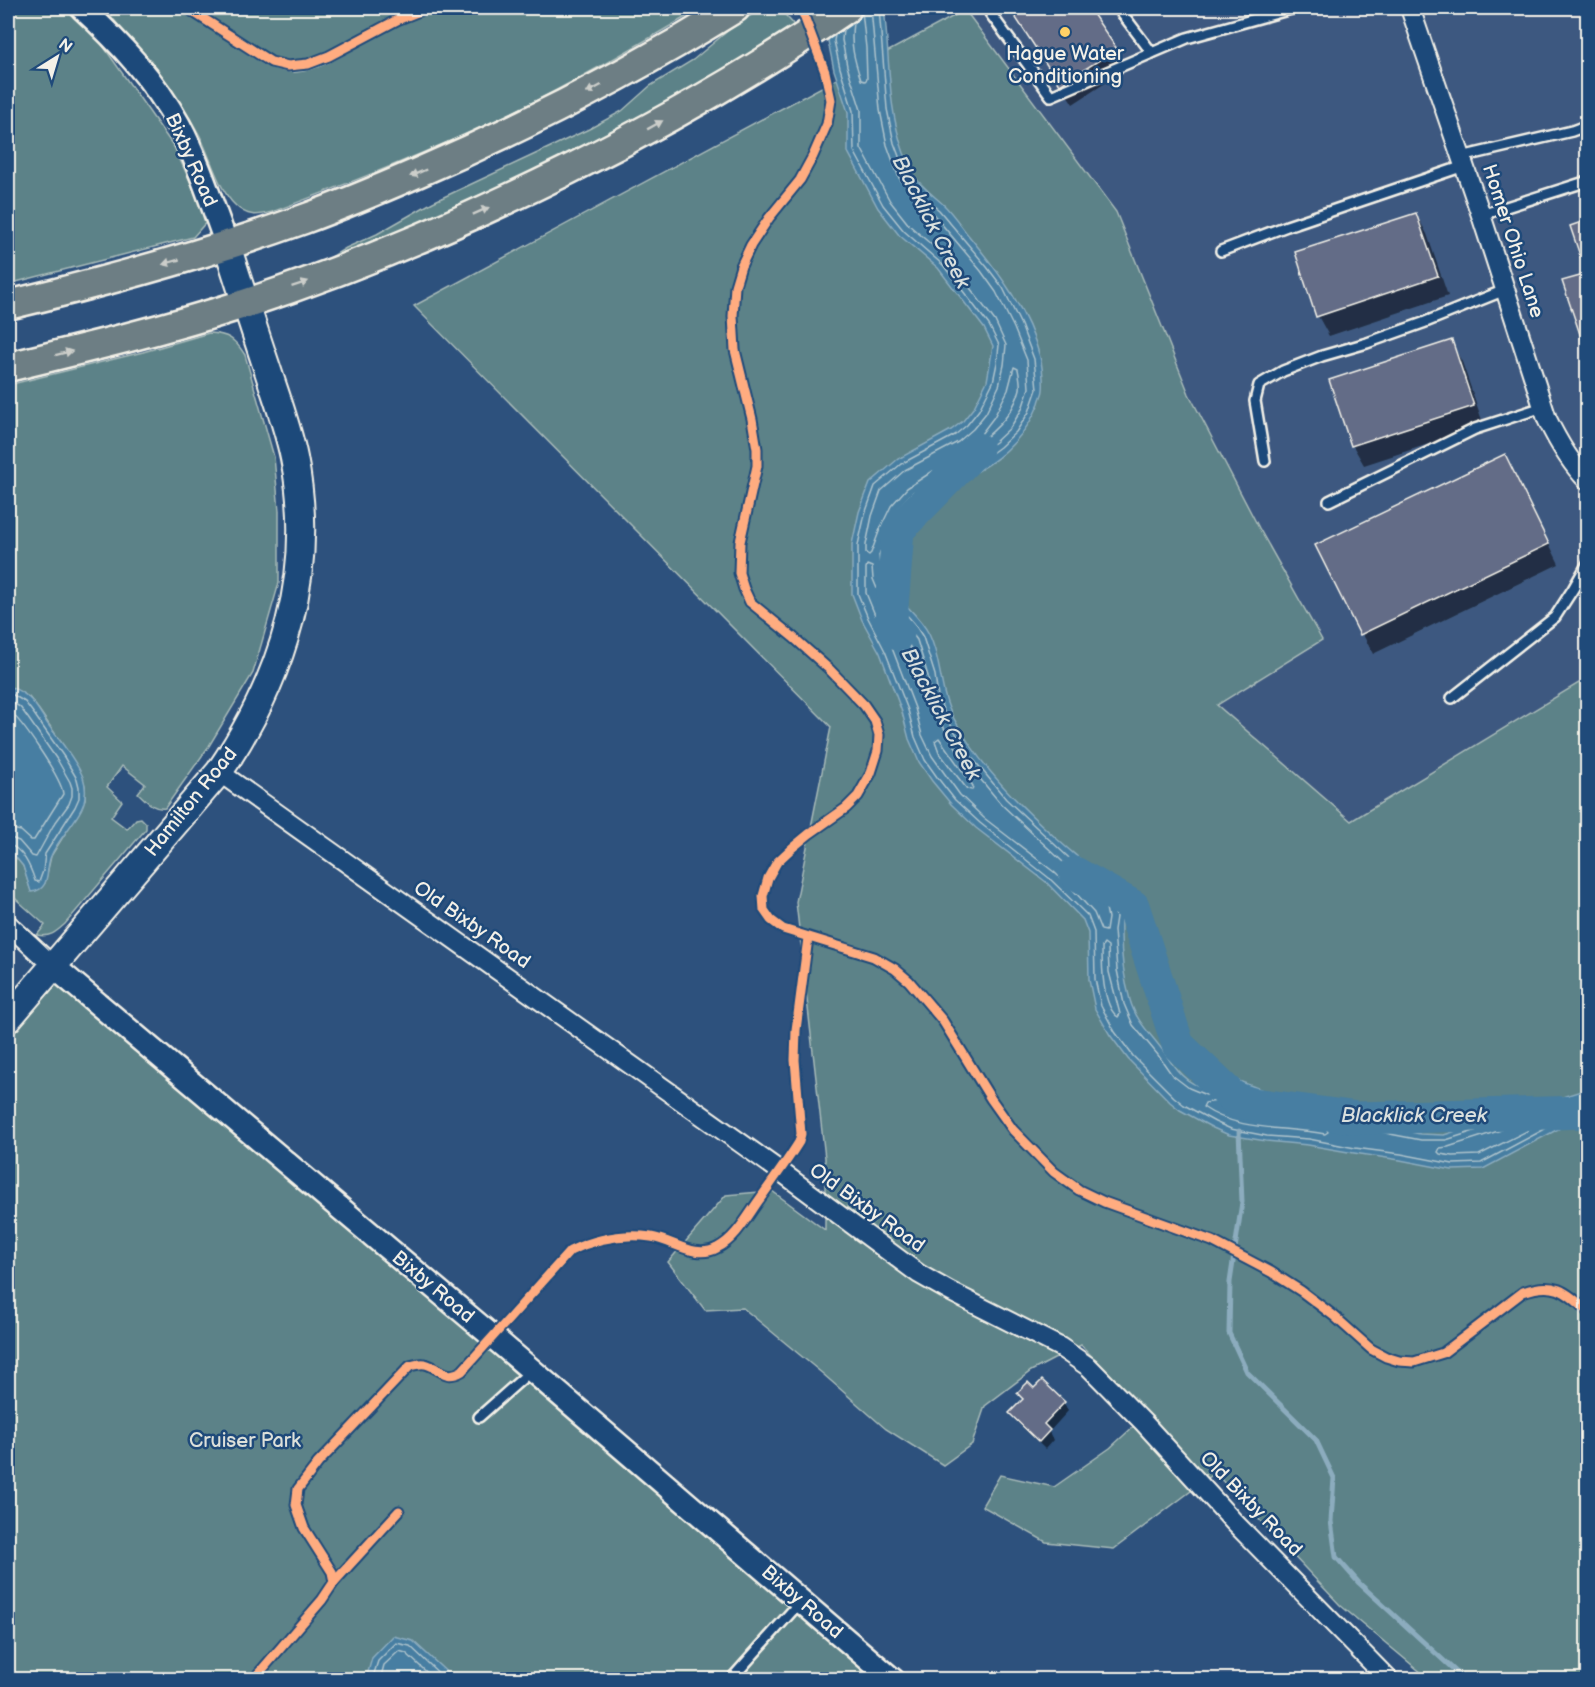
<svg xmlns="http://www.w3.org/2000/svg" width="1595" height="1687" font-family="'Balsamiq Sans',sans-serif">
	<style>
		.built { fill: #3e5980 }
		.green { fill: #5b8288; stroke: #a8bab8; stroke-width: 1.5 }
		.water { fill: #467ea2; stroke: #8cacbe; stroke-width: 1.5 }
		.shadow { fill: #0007 }
		.lines { fill: none; stroke-linecap: round; stroke-linejoin: round }
		.shore { stroke: #aec3cc; stroke-width: 1.5 }
		.stream { stroke: #8cacbe; stroke-width: 5 }
		.river { stroke: #467ea2; stroke-width: 33 }
		.building { fill: #646c87; stroke: #f4f1e8; stroke-width: 1.5 }
		.service-casing { stroke: #f4f1e8; stroke-width: 14 }
		.minor-casing { stroke: #f4f1e8; stroke-width: 22 }
		.tertiary-casing { stroke: #f4f1e8; stroke-width: 27 }
		.secondary-casing { stroke: #f4f1e8; stroke-width: 30 }
		.primary-casing { stroke: #f4f1e8; stroke-width: 33 }
		.service { stroke: #1f4a7a; stroke-width: 9 }
		.minor { stroke: #1f4a7a; stroke-width: 18 }
		.tertiary { stroke: #1f4a7a; stroke-width: 22 }
		.secondary { stroke: #1f4a7a; stroke-width: 26 }
		.primary { stroke: #6d7e84; stroke-width: 28 }
		.cycleway-casing { stroke: #1f4a7a; stroke-width: 13 }
		.cycleway { stroke: #ffac80; stroke-width: 9 }
		.oneway { fill: #ccceca }
		.poi-dot { fill: #ffd166; stroke: #1f4a7a; stroke-width: 2 }
		.labels { text-anchor: middle; dominant-baseline: central; stroke-width: 5; stroke-linejoin: round; paint-order: stroke }
		.poi-label { font-size: 20px; fill: #f4f1e8; stroke: #1f4a7a }
		.street-label { font-size: 20px; fill: #f4f1e8; stroke: #1f4a7a }
		.park-label { font-size: 20px; fill: #dde0da; stroke: #1f4a7a }
		.water-label { font-size: 21px; font-style: italic; fill: #dae0de; stroke: #1f4a7a }
	</style>
	<rect width="100%" height="100%" fill="#2d517d"/>
	<filter id="ink" filterUnits="userSpaceOnUse"><feTurbulence type="fractalNoise" baseFrequency=".0167" numOctaves="2"/><feDisplacementMap in="SourceGraphic" scale="12" xChannelSelector="R" yChannelSelector="G"/><feConvolveMatrix kernelMatrix="1 2 1 2 8 2 1 2 1" color-interpolation-filters="sRGB"/></filter>
	<g filter="url(#ink)">
		<polygon class="built" points="962,8 1587,8 1587,678 1351,821 1217,705 1321,640 1259,528 1189,394 1116,212"/>
		<g class="green">
			<polygon points="8,8 70,8 87,23 174,147 208,220 193,237 8,284"/>
			<path d="M 105,8 L 180,8 L 265,65 C 275,69 286,73 297,72 C 321,70 344,54 365,42 C 389,29 416,16 442,8 L 701,8 C 638,45 575,82 509,114 C 432,151 352,182 272,212 C 257,216 247,217 235,205 C 219,190 210,156 200,136 C 193,123 184,109 176,97 C 156,64 127,39 105,8 Z"/>
			<polygon points="196,8 414,8 313,58 296,62 285,62 270,56 234,35"/>
			<path d="M 762,8 L 785,8 L 783,11 C 785,17 791,19 794,26 L 788,31 L 732,66 L 614,133 L 476,199 L 328,260 L 328,259 L 346,248 L 377,234 L 433,202 L 589,129 L 622,111 L 650,86 L 693,60 L 730,29 Z"/>
			<polygon points="965,10 1116,212 1189,394 1259,528 1322,640 1217,705 1351,821 1587,678 1587,1679 1429,1679 1340,1605 1215,1473 1114,1549 1046,1542 982,1506 1000,1475 1054,1487 1110,1448 1147,1414 1081,1345 1031,1371 985,1406 972,1444 943,1465 886,1429 823,1374 743,1308 705,1310 668,1262 726,1195 772,1191 825,1230 825,1158 796,902 831,727 414,306"/>
			<path d="M 209,333 C 228,334 235,339 245,355 L 274,457 L 279,511 L 279,583 L 253,673 L 209,746 L 165,808 C 153,810 146,800 138,793 L 145,784 L 122,766 L 107,787 L 122,801 L 111,817 L 127,829 L 136,819 L 141,818 L 146,823 L 146,829 L 65,924 C 56,932 50,938 37,935 L 45,925 L 8,892 L 8,848 L 23,866 L 30,888 L 45,883 L 51,856 L 80,810 L 85,799 L 85,786 L 82,776 L 69,754 L 39,710 L 29,697 L 11,687 L 8,687 L 8,385 L 143,352 Z"/>
			<polygon points="53,966 893,1679 8,1680 8,1019"/>
		</g>
		<g class="water">
			<path d="M 831,8 L 884,8 C 890,56 887,107 904,153 C 907,159 908,166 911,172 C 919,185 933,195 944,205 C 953,214 961,226 969,236 C 999,272 1028,311 1040,357 C 1042,364 1044,382 1043,390 C 1043,394 1040,398 1039,403 C 1028,432 1005,456 978,471 C 966,478 952,478 940,484 C 912,495 890,525 885,555 C 879,592 915,606 929,634 C 942,660 939,691 953,717 C 979,765 1017,803 1057,839 C 1073,854 1092,867 1106,885 C 1109,890 1115,895 1118,901 C 1123,911 1120,922 1121,934 C 1121,956 1124,978 1130,1000 C 1136,1022 1153,1036 1166,1055 C 1179,1075 1193,1091 1219,1088 L 1223,1075 L 1335,1117 L 1420,1134 L 1444,1135 L 1587,1089 L 1587,1123 L 1564,1126 L 1483,1169 L 1452,1170 L 1400,1160 L 1354,1153 L 1308,1145 L 1266,1141 L 1229,1135 L 1213,1128 L 1180,1110 L 1170,1102 L 1128,1059 L 1110,1035 L 1095,1009 L 1089,980 L 1088,933 L 1083,920 L 1046,882 L 976,828 L 951,804 L 932,781 L 919,762 L 909,739 L 902,712 L 880,653 L 862,620 L 852,594 L 852,544 L 859,512 L 870,483 L 898,459 L 951,430 L 963,421 L 974,407 L 987,381 L 993,346 L 984,328 L 938,268 L 899,235 L 878,208 L 848,152 L 848,112 L 834,70 L 828,41 L 831,21 Z"/>
			<path d="M 8,687 C 15,688 22,692 28,697 C 36,704 41,714 47,723 C 59,740 75,758 83,777 C 85,783 86,789 85,796 C 85,814 58,838 51,856 C 45,869 52,890 31,892 L 23,866 L 8,848 Z"/>
			<polygon points="393,1636 413,1641 454,1679 366,1679 372,1658"/>
		</g>
		<g class="shadow">
			<polygon points="1028,8 1087,8 1127,69 1073,104 1016,16"/>
			<polygon points="1416,214 1427,234 1448,296 1329,336 1318,316"/>
			<polygon points="1588,222 1588,274 1572,227"/>
			<polygon points="1588,275 1588,352 1564,282"/>
			<polygon points="1451,342 1462,362 1484,426 1364,465 1353,446 1331,381"/>
			<polygon points="1504,456 1516,475 1559,564 1373,654 1317,546"/>
			<polygon points="1019,1393 1064,1403 1068,1411 1049,1432 1053,1440 1045,1449 1016,1421 1011,1413 1024,1401"/>
		</g>
		<g class="lines">
			<g class="shore">
				<polyline points="879,8 887,109 894,143 906,175 929,202 939,210 987,267 1003,288 1021,325 1034,359 1037,389 1029,412 1016,432 1000,447 973,467 935,479 913,492 898,508 891,522 879,555 881,578 887,593 914,623 923,637 935,675 938,697 947,719 969,754 1006,799 1098,885 1112,904 1116,917 1114,930 1117,970 1124,1004 1133,1025 1158,1055 1172,1075 1189,1088 1206,1095 1222,1092 1227,1084 1230,1083 1333,1123 1421,1140 1446,1140 1588,1095"/>
				<path d="M 853,23 C 850,44 854,59 861,80 L 865,81 L 867,79 L 866,48 L 862,11"/>
				<polyline points="843,29 842,40 847,66 861,110 861,148 890,201 909,225 949,260 995,321 1006,345 1004,365 999,386 986,413 973,429 958,442 905,470 881,491 872,516 866,545 866,553 869,555 871,553 880,529 891,506 907,488 933,471 970,460 995,442 1010,428 1022,409 1029,388 1027,360 1014,328 996,292 981,271 934,215 924,207 899,178 887,145 880,110 871,8"/>
				<polyline points="835,35 834,41 840,68 853,111 854,151 883,205 904,231 943,265 989,325 999,345 997,363 993,382 979,410 967,425 955,435 901,464 875,486 865,514 858,545 858,594 868,618 885,651 908,710 915,737 925,760 937,777 955,800 980,823 1049,878 1088,916 1094,932 1095,979 1101,1006 1115,1032 1133,1056 1174,1097 1184,1105 1215,1122 1231,1129 1267,1136 1309,1139 1355,1148 1401,1154 1453,1164 1481,1163 1562,1120 1588,1117"/>
				<path d="M 1014,367 L 1018,369 C 1019,375 1021,383 1020,389 C 1015,409 1001,425 986,437 L 983,438 L 981,434 L 994,417 L 1008,390 Z"/>
				<polygon points="867,565 872,567 873,579 880,596 908,628 917,640 928,676 931,700 941,723 962,757 1001,804 1093,890 1106,908 1108,918 1106,931 1101,930 1094,913 1074,891 1054,872 984,818 960,795 932,756 922,735 915,708 892,648 875,615 866,593 866,568"/>
				<path d="M 899,633 C 912,641 915,663 918,677 L 917,681 L 913,679 L 897,637 Z"/>
				<path d="M 8,692 L 25,702 L 34,714 L 64,757 L 77,779 L 79,787 L 79,798 L 75,807 L 45,854 L 43,871 L 39,882 L 35,881 C 31,868 22,847 8,845"/>
				<polyline points="8,700 20,707 28,718 58,761 70,782 72,788 72,796 69,804 53,826 36,857 32,856 19,841 8,837"/>
				<path d="M 8,710 C 21,719 62,779 63,794 L 34,840 L 31,840 L 21,831 L 8,828"/>
				<polygon points="939,738 973,786 972,790 967,789 950,767 939,752 935,741"/>
				<path d="M 1104,944 L 1108,947 L 1109,972 L 1120,1014 L 1118,1017 C 1102,1006 1102,965 1102,947 Z"/>
				<path d="M 1232,1093 L 1326,1128 L 1328,1132 L 1325,1134 C 1284,1126 1239,1132 1203,1107 L 1205,1103 L 1223,1100 Z"/>
				<polygon points="1536,1119 1540,1121 1539,1125 1479,1155 1453,1156 1440,1154 1438,1152 1440,1148 1448,1147"/>
				<polyline points="372,1680 378,1661 396,1643 410,1646 446,1680"/>
				<polyline points="380,1680 384,1665 399,1651 406,1653 435,1680"/>
			</g>
			<polyline class="stream" points="1239,1131 1242,1202 1230,1282 1229,1333 1247,1372 1316,1440 1334,1478 1331,1521 1336,1557 1359,1583 1465,1680"/>
			<g class="river">
				<polyline points="898,634 891,620 898,530 977,449"/>
				<polyline points="1075,873 1133,906 1178,1045 1238,1102 1358,1118 1588,1112"/>
			</g>
		</g>
		<g class="building">
			<polygon points="1025,8 1089,8 1117,49 1060,85 1014,15"/>
			<polygon points="1416,213 1438,276 1316,317 1295,252"/>
			<polygon points="1587,220 1587,269 1585,270 1570,226"/>
			<polygon points="1587,274 1587,348 1585,349 1562,281"/>
			<polygon points="1452,340 1474,406 1351,446 1329,380"/>
			<polygon points="1505,454 1549,544 1360,635 1315,545"/>
			<polygon points="1042,1380 1065,1402 1044,1424 1050,1430 1039,1442 1009,1413 1023,1399 1017,1393 1028,1382 1034,1388"/>
		</g>
		<g class="lines">
			<defs>
				<g id="service">
					<polyline points="990,8 990,13 1051,96 1187,38 1295,8"/>
					<polyline points="1118,8 1152,53"/>
					<polyline points="1461,157 1572,131 1588,125"/>
					<polyline points="1481,215 1588,181"/>
					<polyline points="1221,251 1287,226 1464,166"/>
					<polyline points="1265,461 1255,401 1259,385 1283,371 1322,356 1367,343 1423,323 1505,290"/>
					<polyline points="1329,501 1475,429 1543,407"/>
					<polyline points="1452,698 1555,617 1573,589 1588,563"/>
					<polyline points="479,1417 523,1378"/>
					<polyline points="734,1676 801,1601"/>
				</g>
				<g id="minor">
					<path d="M 1410,8 L 1481,215 L 1547,419 C 1558,442 1570,463 1588,481"/>
					<polyline points="219,772 780,1171 919,1274 949,1291 1060,1347 1089,1367 1144,1423 1234,1522 1389,1680"/>
					<polyline points="8,924 53,966"/>
				</g>
				<g id="tertiary">
					<path d="M 82,8 C 119,42 154,79 179,125 C 199,163 212,205 227,245"/>
					<polyline points="53,966 493,1337 893,1680"/>
				</g>
				<path id="secondary" d="M 8,1019 L 219,772 C 283,679 317,571 294,458 C 288,428 277,399 268,371 C 254,329 240,287 227,245"/>
				<g id="primary">
					<path d="M 8,305 C 108,281 207,254 304,219 C 342,205 380,189 417,173 C 527,126 633,71 735,8"/>
					<path d="M 8,367 C 87,348 166,329 244,304 C 355,268 463,222 568,170 C 665,122 758,69 847,8"/>
				</g>
			</defs>
			<use href="#service" class="service-casing"/>
			<use href="#minor" class="minor-casing"/>
			<use href="#tertiary" class="tertiary-casing"/>
			<use href="#secondary" class="secondary-casing"/>
			<use href="#primary" class="primary-casing"/>
			<use href="#service" class="service"/>
			<use href="#minor" class="minor"/>
			<use href="#tertiary" class="tertiary"/>
			<use href="#secondary" class="secondary"/>
			<use href="#primary" class="primary"/>
			<defs>
				<g id="cycleway">
					<polyline points="187,8 271,62 288,66 308,64 329,56 397,20 427,8"/>
					<path d="M 801,8 L 825,72 L 831,100 L 827,124 L 813,156 L 800,180 L 769,218 L 751,245 L 741,266 L 735,286 L 733,316 L 735,350 L 752,419 L 757,449 L 757,466 L 740,542 L 739,573 L 744,589 L 750,602 L 793,637 L 829,669 L 864,705 L 875,721 L 879,735 L 878,751 L 871,773 L 858,796 L 846,808 L 809,834 L 792,848 L 777,862 L 768,878 L 763,896 L 764,910 L 771,920 L 783,929 L 874,957 L 895,969 L 909,981 L 943,1021 L 991,1099 L 1013,1130 L 1054,1172 L 1079,1190 L 1104,1202 L 1212,1241 L 1271,1272 L 1301,1291 L 1334,1316 L 1371,1349 L 1386,1357 L 1399,1361 L 1414,1362 L 1443,1353 L 1523,1292 C 1553,1281 1566,1290 1588,1312"/>
					<polyline points="334,1582 399,1511"/>
					<path d="M 253,1680 L 322,1600 L 334,1582 L 332,1572 L 304,1528 L 296,1505 L 298,1489 L 318,1463 L 410,1366 C 414,1365 420,1363 425,1364 C 441,1368 445,1381 462,1371 L 570,1251 C 595,1239 622,1233 651,1237 C 673,1240 695,1260 717,1248 C 734,1240 746,1219 757,1203 C 771,1183 786,1163 799,1142 L 801,1134 L 795,1060 L 796,1030 L 808,938"/>
				</g>
			</defs>
			<use href="#cycleway" class="cycleway-casing"/>
			<use href="#cycleway" class="cycleway"/>
		</g>
		<defs><path id="oneway-solid" d="M-6-.8H1V-3.2L6.5 0L1 3.2V.8H-6Z" transform="scale(1.5)"/></defs>
		<g class="oneway">
			<use href="#oneway-solid" transform="translate(594 89) rotate(152)"/>
			<use href="#oneway-solid" transform="translate(655 125) rotate(-29)"/>
			<use href="#oneway-solid" transform="translate(418 173) rotate(157)"/>
			<use href="#oneway-solid" transform="translate(481 211) rotate(-24)"/>
			<use href="#oneway-solid" transform="translate(171 262) rotate(164)"/>
			<use href="#oneway-solid" transform="translate(300 284) rotate(-19)"/>
			<use href="#oneway-solid" transform="translate(64 353) rotate(-14)"/>
		</g>
	</g>
	<circle class="poi-dot" cx="1065" cy="32" r="6"/>
	<g class="labels">
		<g class="poi-label">
			<text x="1065" y="54">Hague Water<tspan x="1065" dy="23">Conditioning</tspan></text>
		</g>
		<g class="street-label">
			<text transform="translate(191 160) rotate(66)">Bixby Road</text>
			<text transform="translate(1513 241) rotate(72)">Homer Ohio Lane</text>
			<text transform="translate(191 802) rotate(-51)">Hamilton Road</text>
			<text transform="translate(472 925) rotate(35)">Old Bixby Road</text>
			<text transform="translate(867 1208) rotate(36)">Old Bixby Road</text>
			<text transform="translate(433 1287) rotate(40)">Bixby Road</text>
			<text transform="translate(1251 1504) rotate(46)">Old Bixby Road</text>
			<text transform="translate(802 1602) rotate(41)">Bixby Road</text>
		</g>
		<g class="park-label">
			<text x="245" y="1441">Cruiser Park</text>
		</g>
		<g class="water-label">
			<text transform="translate(931 222) rotate(63)">Blacklick Creek</text>
			<text transform="translate(941 714) rotate(62)">Blacklick Creek</text>
			<text x="1414" y="1115">Blacklick Creek</text>
		</g>
	</g>
	<rect width="1595" height="1687" fill="none" stroke="#1f4a7a" stroke-width="30"/>
	<rect x="15" y="15" width="1565" height="1657" fill="none" stroke="#f4f1e8" stroke-width="2" filter="url(#ink)"/>
	<g transform="translate(57 57) rotate(37)" stroke="#1f4a7a" stroke-width="4.5" paint-order="stroke">
	<path d="M0-4.5L10 22L0 15L-10 22Z" fill="#f4f1e8"/>
	<text y="-9" font-size="16" font-weight="bold" text-anchor="middle" fill="#f4f1e8">N</text>
	</g>
</svg>
